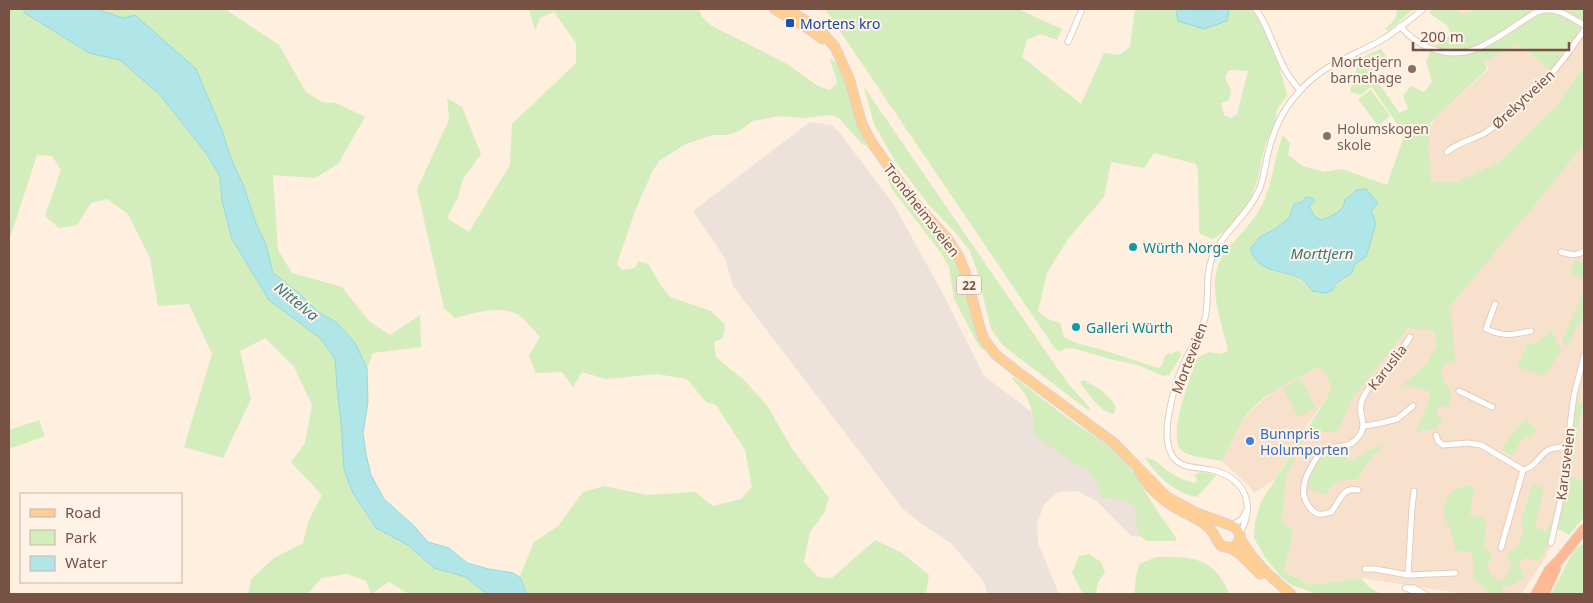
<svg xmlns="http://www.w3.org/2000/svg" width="1593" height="603" font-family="'Noto Sans',sans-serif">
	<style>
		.residential { fill: #f7e0cc }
		.industrial { fill: #ece1db }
		.green { fill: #d4edbc; fill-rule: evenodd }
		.water { fill: #b1e6e9; stroke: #96d8dc }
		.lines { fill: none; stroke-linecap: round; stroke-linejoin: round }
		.minor-casing { stroke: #e5ccbd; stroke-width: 7 }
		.primary-casing { stroke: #dcd2ce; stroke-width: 11 }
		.trunk-casing { stroke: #dcd2ce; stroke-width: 11 }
		.minor { stroke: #fff; stroke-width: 5 }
		.primary { stroke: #ffce95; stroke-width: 9 }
		.trunk { stroke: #ffb892; stroke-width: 9 }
		.transit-dot { fill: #1a4fb4; stroke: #fff3e7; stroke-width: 2 }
		.education-dot { fill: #8d6e63; stroke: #fff3e7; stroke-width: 2 }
		.culture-dot { fill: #0f9aa8; stroke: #fff3e7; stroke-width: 2 }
		.shop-dot { fill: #3f7fe0; stroke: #fff3e7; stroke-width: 2 }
		.labels { text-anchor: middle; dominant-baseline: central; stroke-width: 4; stroke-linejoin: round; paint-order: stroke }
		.shield { fill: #fff3e7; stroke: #a08275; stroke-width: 1 }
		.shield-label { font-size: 12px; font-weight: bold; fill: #775244 }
		.transit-label { font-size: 14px; fill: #164399; stroke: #fff3e7; text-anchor: start }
		.education-label { font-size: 14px; fill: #785e54; stroke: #fff3e7; text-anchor: end }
		.street-label { font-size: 14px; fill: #775244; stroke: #fff3e7 }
		.culture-label { font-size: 14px; fill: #0d838f; stroke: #fff3e7; text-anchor: start }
		.shop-label { font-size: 14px; fill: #366cbe; stroke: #fff3e7; text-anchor: start }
		.water-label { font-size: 15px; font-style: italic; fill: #36787e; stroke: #fff3e7 }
	</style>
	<rect width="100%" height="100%" fill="#feefde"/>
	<g class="residential">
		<polygon points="1458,9 1498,9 1584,23 1584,66 1556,106 1501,161 1456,182 1431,181 1425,144 1434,119 1489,69"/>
		<polygon points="1584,145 1584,404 1576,403 1558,529 1546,557 1522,593 1520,594 1465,594 1361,578 1310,585 1284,571 1293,533 1282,520 1286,477 1308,432 1337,431 1353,398 1408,327 1439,319"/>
		<polygon points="1320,367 1331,384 1329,394 1308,424 1275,479 1254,493 1249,486 1222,461 1242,421 1255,407 1277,389"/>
		<polygon points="1584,408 1584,482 1571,476 1579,423"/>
	</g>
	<polygon class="industrial" points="810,122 832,125 839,132 894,205 943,294 984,376 1084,452 1161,518 1156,537 1131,536 1097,501 1077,491 1058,492 1044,504 1037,524 1038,543 1059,594 987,594 985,583 951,543 926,527 904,510 733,286 725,258 693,211"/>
	<g class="green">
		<polygon points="9,9 23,9 25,13 89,53 120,60 160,95 206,153 220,176 222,201 232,239 269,300 321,339 335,359 337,387 341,421 353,493 375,528 408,545 434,568 466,577 487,594 409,594 389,582 371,594 366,581 347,574 321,578 308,594 248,594 251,579 274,558 303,543 308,522 322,495 291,462 305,443 312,405 294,367 265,338 240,351 251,399 223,458 184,447 212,354 189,304 158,306 150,258 128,214 107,199 91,203 77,225 59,228 45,216 61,170 52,156 37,155 9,241"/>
		<polygon points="97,9 225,9 279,45 306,92 322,102 336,103 365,117 338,164 315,178 273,175 278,250 292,273 342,287 369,321 390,335 420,315 421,347 373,353 367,368 355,343 336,322 318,312 299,293 273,273 266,245 256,223 244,187 230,156 223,133 123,18"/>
		<path d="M 529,9 L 699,9 L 702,17 L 710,25 L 787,64 L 818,86 L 830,90 L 837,83 C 836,74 831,67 830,58 C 848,71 849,100 856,120 C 859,128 866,136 866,145 L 863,145 L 839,118 L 831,115 L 804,118 L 780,116 L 753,121 L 739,131 L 727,135 L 712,135 L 684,145 L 659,161 L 652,172 L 635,211 L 617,264 L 622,270 L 635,268 L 639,261 L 648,264 L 662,287 L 670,297 L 711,311 L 725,325 L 723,338 L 714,342 L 716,357 L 745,381 L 768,407 L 791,447 L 829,498 L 824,513 L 810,532 L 804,562 L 818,577 L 832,578 L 875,540 L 902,553 L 929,575 L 926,594 L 528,594 L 520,576 L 534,542 L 558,526 L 583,492 L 604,486 L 647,495 L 695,492 L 713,506 L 741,499 L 752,487 L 745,450 L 716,405 L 706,402 L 687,379 L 657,374 L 606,379 L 582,372 L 573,387 L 562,372 L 536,373 L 529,356 L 540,337 C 534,331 524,317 517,314 C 498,305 473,313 455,318 L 444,308 L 417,189 L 449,120 L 447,98 L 462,107 L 481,154 L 463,179 L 458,197 L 447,218 L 469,232 L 510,165 L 512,124 L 576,63 L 576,43 L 554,12 L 540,18 L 535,31 Z"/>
		<path d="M 825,9 L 1018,9 L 1062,29 L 1057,40 L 1040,34 L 1027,40 L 1022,57 L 1081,104 L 1104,53 L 1119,55 L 1130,47 L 1135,9 L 1179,9 L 1176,12 L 1229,11 L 1227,9 L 1251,9 C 1269,29 1281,70 1287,96 L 1276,111 C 1278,121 1270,133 1266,143 C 1261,159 1260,177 1253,192 C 1247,207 1228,232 1213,239 L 1200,234 L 1199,230 L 1198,172 L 1196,164 L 1154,153 L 1144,168 L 1111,162 L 1104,197 L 1068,239 L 1047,273 L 1038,311 L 1048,319 L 1060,323 L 1064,337 L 1079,344 L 1100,349 L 1158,368 L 1162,366 L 1164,358 L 1168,353 L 1172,354 L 1174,352 L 1180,351 L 1181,356 L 1169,375 L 1163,376 L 1138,365 L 1110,359 L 1076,349 L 1066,348 L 1059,352 L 1054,347 ZM 1230,70 L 1248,71 L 1237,114 L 1231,118 L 1224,115 L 1221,103 L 1229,100 C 1229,98 1231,95 1231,92 C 1230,83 1220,78 1230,70 Z"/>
		<path d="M 1396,9 L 1414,9 L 1388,31 L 1385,29 C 1391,23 1399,18 1396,9 Z"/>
		<path d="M 1432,9 L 1457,9 L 1461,14 L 1478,9 L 1584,9 L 1584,23 L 1551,70 L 1518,44 L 1485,61 L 1487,69 L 1431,122 L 1428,146 L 1431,181 L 1456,182 L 1501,161 L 1556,106 L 1584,66 L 1584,145 L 1444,314 L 1451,308 L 1455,363 L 1443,365 C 1440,376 1443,384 1452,392 L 1449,408 L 1439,405 L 1436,415 L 1443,418 L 1435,429 L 1415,432 L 1427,407 L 1430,391 L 1402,385 L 1427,364 L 1437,345 L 1434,331 L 1408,328 L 1353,398 L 1337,432 L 1308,432 L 1286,477 L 1282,520 L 1293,533 L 1284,571 L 1310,585 L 1361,578 C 1367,586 1373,591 1383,594 L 1317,594 L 1292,585 L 1280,576 L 1265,557 L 1254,538 L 1255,523 L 1261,502 L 1329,394 L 1331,384 L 1320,367 C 1293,380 1257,396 1241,423 C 1234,435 1229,448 1222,461 C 1212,459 1188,457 1181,450 C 1167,435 1191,375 1198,357 L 1209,352 L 1221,354 L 1228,351 C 1222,320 1203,280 1226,251 C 1238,236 1253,223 1262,205 C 1273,183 1274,158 1283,135 L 1290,143 L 1288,155 L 1303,166 L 1324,172 L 1342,169 L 1387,185 L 1403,139 L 1397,124 L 1372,87 L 1369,88 L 1361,95 L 1350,92 L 1352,84 L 1360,58 L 1381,49 L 1388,59 L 1371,71 L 1399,113 L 1408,109 L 1403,96 L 1411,86 L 1424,92 L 1432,82 L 1426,61 L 1433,47 L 1451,34 L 1447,25 L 1429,13 ZM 1315,201 L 1309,205 L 1315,217 L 1322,220 L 1336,214 L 1345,205 L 1371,211 L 1375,220 L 1352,273 L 1338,282 L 1331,291 L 1312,291 C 1299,275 1292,276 1273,271 L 1260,237 L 1275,229 L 1289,218 L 1294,204 L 1302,202 Z"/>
		<polygon points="864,87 1055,365 1070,386 1090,408 1088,410 1015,355 1003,345 991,329 977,271 970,251 955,232 929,205 895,161 874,124"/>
		<polygon points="1371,90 1390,116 1378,126 1358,99"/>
		<path d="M 883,167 C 896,185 908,203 922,221 C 933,235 947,247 956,263 C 966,281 968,303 974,322 C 977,332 983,341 985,351 L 979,346 L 954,299 L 949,267 L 941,253 L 891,188 Z"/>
		<polygon points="1574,260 1584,263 1584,279 1570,274"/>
		<polygon points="1584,291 1584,315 1567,347 1562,341"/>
		<polygon points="1552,331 1561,351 1544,376 1517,367 1527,344 1536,343"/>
		<path d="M 1014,377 C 1033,391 1052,407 1072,421 C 1089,433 1107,443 1122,458 C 1137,474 1146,494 1158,512 C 1164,522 1173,530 1177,541 L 1146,541 L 1138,533 L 1135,508 L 1130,502 L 1101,497 L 1098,485 L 1090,472 L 1071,462 L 1047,445 L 1035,435 C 1032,409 1032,398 1012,379 Z"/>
		<polygon points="1301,379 1316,408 1298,417 1283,388"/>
		<path d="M 1084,380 C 1098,388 1108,393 1116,407 L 1114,414 C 1100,413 1088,393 1080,382 Z"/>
		<polygon points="1576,402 1584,404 1579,423 1571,476 1584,482 1584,517 1569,535 1558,529"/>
		<polygon points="1526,418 1537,431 1530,437 1525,435 1512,456 1501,449"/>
		<polygon points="39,420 45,436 9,449 9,430"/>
		<path d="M 1384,443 L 1364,467 L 1357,480 C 1344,477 1331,482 1326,495 L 1308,489 C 1310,476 1317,454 1333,451 C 1336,450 1341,450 1345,450 L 1348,462 Z"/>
		<path d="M 1145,458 C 1156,458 1160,466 1169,472 C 1177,477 1186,481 1195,483 L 1197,480 L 1194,475 L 1200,472 L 1216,475 L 1203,491 L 1196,497 C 1173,492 1159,477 1145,458 Z"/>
		<path d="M 1471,485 L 1475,488 L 1469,516 L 1486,517 L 1484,548 L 1490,551 L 1492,557 L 1487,566 L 1492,576 L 1499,581 L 1504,580 L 1512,565 L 1506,556 L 1518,546 L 1524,531 L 1521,522 L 1532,485 L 1544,488 L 1535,527 L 1545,531 L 1549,524 L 1553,525 L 1544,554 L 1538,561 L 1524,557 L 1519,565 L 1524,576 L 1518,582 L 1502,588 L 1503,594 L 1492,594 L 1474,579 L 1472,552 L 1455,550 C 1454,544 1453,537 1451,531 C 1449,526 1445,521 1444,516 C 1442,496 1452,487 1471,485 Z"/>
		<polygon points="1584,542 1584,594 1551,594 1574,550"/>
		<polygon points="1089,554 1101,562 1105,572 1098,582 1096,594 1083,594 1072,573 1079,556"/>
		<path d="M 1156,557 C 1194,557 1212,556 1230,594 L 1134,594 L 1136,577 L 1139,564 Z"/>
	</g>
	<g class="water">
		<polygon points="23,9 97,9 123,18 135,15 196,69 223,133 230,156 244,187 256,223 266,245 273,273 299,293 318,312 336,322 355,343 367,368 368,402 363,433 366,454 371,475 384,499 414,526 428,542 449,548 467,563 489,569 513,573 520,577 527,594 487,594 466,577 434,568 408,545 376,528 353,493 344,470 341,421 337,387 335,359 321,339 269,300 232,239 222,201 220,176 206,153 160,95 120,60 89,53 25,13"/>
		<polygon points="1179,9 1205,10 1227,9 1229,11 1227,21 1204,29 1178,21 1176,12"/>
		<path d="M 1366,189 L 1378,203 L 1371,211 L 1375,220 L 1375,227 L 1366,257 L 1355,264 L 1352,273 L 1338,282 L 1331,291 L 1325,293 L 1312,291 C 1308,285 1304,280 1297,277 C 1278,269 1259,273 1250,249 L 1260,237 L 1275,229 L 1289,218 L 1294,204 L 1302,202 L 1306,197 L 1312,198 L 1315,201 L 1309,206 L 1315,217 L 1322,220 C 1331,216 1344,212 1345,200 L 1357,190 Z"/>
	</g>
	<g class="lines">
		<defs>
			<g id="minor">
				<path d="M 1256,9 C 1274,35 1277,67 1300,90"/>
				<path d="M 1400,26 C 1419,49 1450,60 1478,48 C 1498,39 1517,24 1535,13 C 1554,4 1568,16 1584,25"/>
				<polyline points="1068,42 1082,9"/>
				<path d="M 1447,152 C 1459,141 1475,140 1488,131 C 1527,104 1559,69 1584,30"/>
				<path d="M 1561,252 C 1570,254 1576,257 1584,251"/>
				<path d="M 1495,304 L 1486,329 C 1505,337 1512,335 1531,331"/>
				<polyline points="1459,391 1492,407"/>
				<polyline points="1364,426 1377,424 1397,419 1413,406"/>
				<path d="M 1436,435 L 1438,441 L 1443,445 L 1468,443 L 1481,445 L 1523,470 C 1543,465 1536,446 1567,447"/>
				<path d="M 1358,490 C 1341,487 1341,501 1331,512 C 1323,515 1317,516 1311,509 C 1298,495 1304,478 1313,464 C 1316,459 1319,452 1325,450 C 1338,443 1348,451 1359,436 C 1369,422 1356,415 1362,400 C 1368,386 1380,375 1390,364 C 1398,356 1404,346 1410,337"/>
				<polyline points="1233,525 1242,519 1247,510"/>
				<path d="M 1240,533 C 1255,506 1247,481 1216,471 C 1199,466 1177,471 1170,451 C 1161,429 1175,384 1184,363 C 1191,347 1201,335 1205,318 C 1210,297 1204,276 1213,255 C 1224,231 1248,215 1259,190 C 1264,179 1265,166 1268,153 C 1273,132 1283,109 1298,93 C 1323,64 1349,58 1380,41 C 1395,32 1410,20 1423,9"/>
				<polyline points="1551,543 1560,503 1574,395 1584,356"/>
				<polyline points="1501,548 1523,470"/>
				<polyline points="1365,569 1375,569 1408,575 1455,573"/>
				<polyline points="1408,575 1412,508 1414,491"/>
				<polyline points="1405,588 1414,588 1425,594"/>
				<polyline points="1408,589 1419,594"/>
			</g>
			<g id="primary">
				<polyline points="774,9 809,29 822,39"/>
				<path d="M 787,9 L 819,29 L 835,47 L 849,78 L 862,124 L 872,143 L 913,201 L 947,238 L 959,257 L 965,272 L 980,328 L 984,339 L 995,354 L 1015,370 L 1114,443 L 1167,497 L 1197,513 L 1235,527 L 1240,535 L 1238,544 L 1231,548 L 1221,546 C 1216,540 1214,532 1208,527 C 1200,520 1190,516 1181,511 C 1162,501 1150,490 1139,471"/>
				<path d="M 1240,538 C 1252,560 1272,579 1291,594"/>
				<polyline points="1231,548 1241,555 1260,574"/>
			</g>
			<g id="trunk">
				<polyline points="1536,594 1549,570 1560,559 1584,529"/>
				<polyline points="1544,594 1556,568"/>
			</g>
		</defs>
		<use href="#minor" class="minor-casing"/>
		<use href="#primary" class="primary-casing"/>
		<use href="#trunk" class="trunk-casing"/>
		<use href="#minor" class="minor"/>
		<use href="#primary" class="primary"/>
		<use href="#trunk" class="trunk"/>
	</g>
	<rect class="transit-dot" x="785" y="18" width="10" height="10" rx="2.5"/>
	<g class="education-dot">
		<circle cx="1412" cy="69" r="5"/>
		<circle cx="1327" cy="136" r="5"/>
	</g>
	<g class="culture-dot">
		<circle cx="1133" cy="247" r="5"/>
		<circle cx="1076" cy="327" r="5"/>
	</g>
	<circle class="shop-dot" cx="1250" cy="441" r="5"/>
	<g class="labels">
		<rect class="shield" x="956.5" y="275.5" width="25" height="19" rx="4"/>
		<g class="shield-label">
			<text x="969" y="285">22</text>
		</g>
		<g class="transit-label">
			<text x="800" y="23">Mortens kro</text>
		</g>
		<g class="education-label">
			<text x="1402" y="61">Mortetjern<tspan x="1402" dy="16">barnehage</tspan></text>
			<text x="1337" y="128" text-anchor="start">Holumskogen<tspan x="1337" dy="16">skole</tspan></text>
		</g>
		<g class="street-label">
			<text transform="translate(1523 99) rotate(-43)">Ørekytveien</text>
			<text transform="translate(922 210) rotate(52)">Trondheimsveien</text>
			<text transform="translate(1189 358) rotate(-69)">Morteveien</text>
			<text transform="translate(1387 367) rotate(-52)">Karuslia</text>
			<text transform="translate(1565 464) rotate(-83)">Karusveien</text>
		</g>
		<g class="culture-label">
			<text x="1143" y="247">Würth Norge</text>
			<text x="1086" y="327">Galleri Würth</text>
		</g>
		<g class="shop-label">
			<text x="1260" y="433">Bunnpris<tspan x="1260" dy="16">Holumporten</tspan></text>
		</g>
		<g class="water-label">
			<text x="1322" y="253">Morttjern</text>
			<text transform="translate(297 301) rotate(39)">Nittelva</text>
		</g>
	</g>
	<rect width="1593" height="603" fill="none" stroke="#775244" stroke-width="20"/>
	<rect x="20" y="493" width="162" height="90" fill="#fff3e7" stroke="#c9b3a6"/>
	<rect x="30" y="509" width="25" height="8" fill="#ffce95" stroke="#c9b3a6"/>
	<text x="65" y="518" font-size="15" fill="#775244">Road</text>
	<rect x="30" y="530" width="25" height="15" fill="#d4edbc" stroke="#c9b3a6"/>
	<text x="65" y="543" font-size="15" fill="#775244">Park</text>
	<rect x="30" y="556" width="25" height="15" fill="#b1e6e9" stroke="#c9b3a6"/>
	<text x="65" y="568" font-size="15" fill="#775244">Water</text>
	<path d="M1413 42v8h156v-8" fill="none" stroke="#775244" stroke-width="2.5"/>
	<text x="1420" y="42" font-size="15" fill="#775244" stroke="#fff3e7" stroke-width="4" paint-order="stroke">200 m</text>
</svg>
